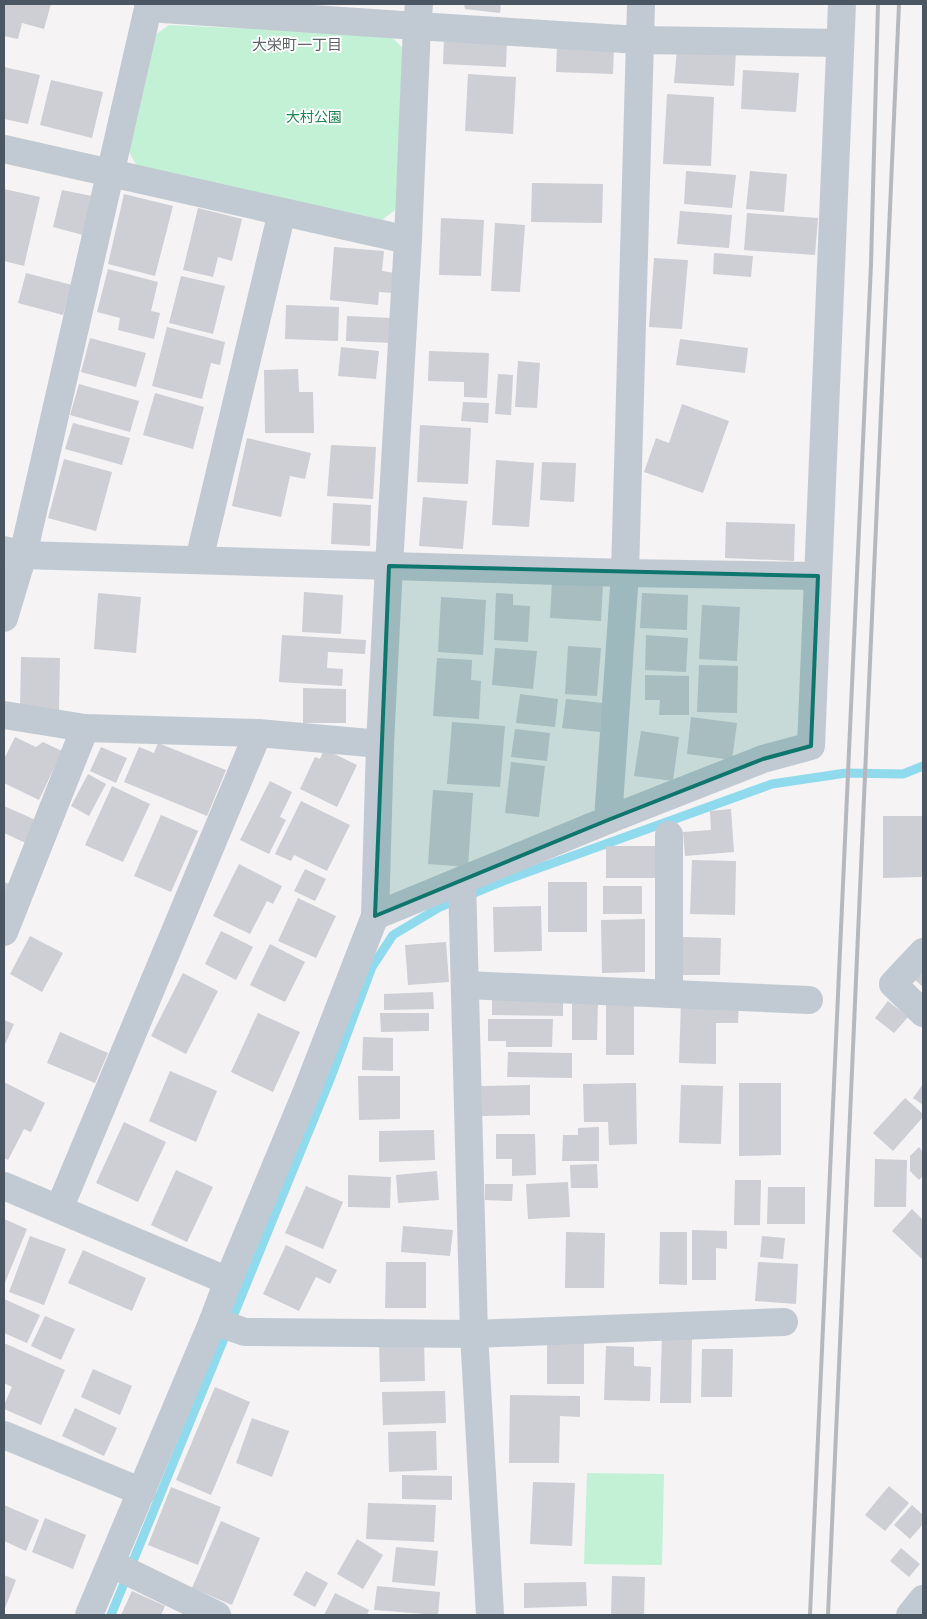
<svg xmlns="http://www.w3.org/2000/svg" width="927" height="1619" font-family="'IBM Plex Sans','Noto Sans JP',sans-serif">
	<style>
		.green { fill: #c3f1d5 }
		.lines { fill: none; stroke-linecap: round; stroke-linejoin: round }
		.stream { stroke: #90daee; stroke-width: 9 }
		.building { fill: #cdcfd5 }
		.minor { stroke: #c1cad2; stroke-width: 28 }
		.tertiary { stroke: #c1cad2; stroke-width: 28 }
		.rail { stroke: #b5b8bd; stroke-width: 4 }
		.marked { fill: #0f766e; fill-opacity: 0.2; stroke: #0f766e; stroke-width: 4; stroke-linejoin: round }
		.labels { text-anchor: middle; dominant-baseline: central; stroke-width: 4; stroke-linejoin: round; paint-order: stroke }
		.park-label { font-size: 14px; fill: #17864f; stroke: #fff }
		.neighbourhood-label { font-size: 15px; fill: #5f6368; stroke: #fff }
	</style>
	<rect width="100%" height="100%" fill="#f5f3f3"/>
	<g class="green">
		<polygon points="169,25 389,35 404,49 395,210 382,220 136,165 127,148 152,37"/>
		<polygon points="587,1473 664,1474 662,1565 584,1564"/>
	</g>
	<g class="lines">
		<polyline class="stream" points="111,1615 331,1077 372,967 393,935 440,907 503,881 772,784 846,773 903,774 923,766"/>
	</g>
	<g class="building">
		<polygon points="4,4 51,4 44,29 22,23 18,39 4,36"/>
		<polygon points="464,4 501,4 500,13 465,9"/>
		<polygon points="444,38 507,41 506,67 443,64"/>
		<polygon points="557,45 614,47 613,74 556,72"/>
		<polygon points="677,48 736,52 734,86 674,83"/>
		<polygon points="4,67 40,75 28,124 4,119"/>
		<polygon points="743,70 799,73 796,112 741,109"/>
		<polygon points="468,74 516,77 513,134 465,131"/>
		<polygon points="51,80 103,92 92,138 40,125"/>
		<polygon points="667,94 714,97 711,166 663,164"/>
		<polygon points="686,171 736,175 732,208 684,204"/>
		<polygon points="750,171 787,174 784,212 746,209"/>
		<polygon points="532,183 603,184 602,223 531,222"/>
		<polygon points="4,189 40,197 24,266 4,261"/>
		<polygon points="62,190 92,196 83,235 53,227"/>
		<polygon points="124,194 173,206 155,276 108,264"/>
		<polygon points="198,208 242,219 232,261 218,257 213,277 183,270"/>
		<polygon points="680,211 732,215 729,248 677,244"/>
		<polygon points="747,213 818,218 815,255 744,250"/>
		<polygon points="441,218 484,220 481,276 439,275"/>
		<polygon points="495,223 525,225 520,292 491,291"/>
		<polygon points="334,247 384,251 382,271 395,273 394,293 379,292 378,305 330,300"/>
		<polygon points="714,253 753,256 751,277 713,274"/>
		<polygon points="654,258 688,260 682,329 649,327"/>
		<polygon points="108,269 158,282 151,311 160,313 154,339 118,330 120,318 97,312"/>
		<polygon points="26,273 72,285 63,315 18,303"/>
		<polygon points="181,276 225,286 213,334 169,323"/>
		<polygon points="286,305 339,307 338,341 285,339"/>
		<polygon points="347,316 393,318 392,343 346,341"/>
		<polygon points="167,327 225,342 220,365 211,363 202,399 152,386"/>
		<polygon points="90,338 146,353 136,387 81,372"/>
		<polygon points="680,339 748,348 745,373 676,365"/>
		<polygon points="341,347 379,351 376,379 338,376"/>
		<polygon points="429,351 489,353 487,398 464,397 464,382 428,381"/>
		<polygon points="518,361 540,363 537,408 515,407"/>
		<polygon points="298,369 299,392 313,392 314,433 265,433 264,370"/>
		<polygon points="498,374 513,375 511,415 495,414"/>
		<polygon points="79,384 139,401 130,432 70,415"/>
		<polygon points="155,393 204,407 193,449 143,435"/>
		<polygon points="463,402 489,403 488,423 461,421"/>
		<polygon points="682,404 729,421 703,493 644,472 656,438 669,443"/>
		<polygon points="73,423 130,438 122,465 65,449"/>
		<polygon points="420,425 471,428 468,484 417,482"/>
		<polygon points="247,438 311,453 305,479 290,476 281,517 232,506"/>
		<polygon points="331,445 376,447 373,499 327,496"/>
		<polygon points="64,459 112,472 96,531 48,518"/>
		<polygon points="496,460 534,463 529,527 492,525"/>
		<polygon points="542,462 576,463 574,502 540,500"/>
		<polygon points="423,497 467,501 463,549 419,546"/>
		<polygon points="333,503 371,505 370,546 331,544"/>
		<polygon points="726,522 795,524 794,561 725,558"/>
		<polygon points="552,581 603,584 601,621 550,618"/>
		<polygon points="304,592 343,595 341,634 302,632"/>
		<polygon points="98,593 141,597 136,653 94,649"/>
		<polygon points="496,593 513,594 513,605 530,606 528,642 494,640"/>
		<polygon points="642,593 688,595 687,630 640,628"/>
		<polygon points="441,597 486,600 483,655 438,652"/>
		<polygon points="702,605 740,607 737,661 699,659"/>
		<polygon points="282,635 366,640 365,654 328,652 327,668 343,669 342,686 279,682"/>
		<polygon points="646,635 688,638 686,672 645,670"/>
		<polygon points="568,646 601,648 597,696 565,694"/>
		<polygon points="495,648 537,651 533,689 492,685"/>
		<polygon points="21,657 60,658 59,710 20,709"/>
		<polygon points="437,658 472,660 471,680 481,681 479,719 433,716"/>
		<polygon points="699,665 738,666 737,713 697,712"/>
		<polygon points="645,675 689,676 689,715 659,715 660,700 645,700"/>
		<polygon points="303,688 346,689 346,723 303,723"/>
		<polygon points="520,694 558,699 555,727 516,723"/>
		<polygon points="566,699 603,703 600,732 562,728"/>
		<polygon points="691,717 737,723 732,760 687,754"/>
		<polygon points="452,722 505,726 500,787 447,784"/>
		<polygon points="515,729 550,733 547,761 511,757"/>
		<polygon points="641,731 679,737 673,781 634,776"/>
		<polygon points="15,737 36,747 43,742 62,751 39,800 4,783 4,759"/>
		<polygon points="158,743 226,770 207,816 124,782 139,747 154,753"/>
		<polygon points="101,747 127,758 116,783 90,771"/>
		<polygon points="324,749 357,765 337,807 300,789 315,757 320,759"/>
		<polygon points="511,762 545,766 539,817 505,813"/>
		<polygon points="88,774 106,784 89,816 71,806"/>
		<polygon points="270,781 292,792 280,817 286,820 269,854 240,840"/>
		<polygon points="112,786 150,804 123,862 85,845"/>
		<polygon points="433,790 473,793 468,867 428,864"/>
		<polygon points="301,801 350,825 327,871 294,855 291,861 275,854"/>
		<polygon points="4,806 38,821 28,844 4,833"/>
		<polygon points="731,809 734,852 685,856 683,832 711,830 710,811"/>
		<polygon points="161,815 198,831 171,892 134,876"/>
		<polygon points="883,816 923,816 923,877 883,878"/>
		<rect x="606" y="846" width="50" height="32"/>
		<polygon points="692,860 736,861 735,915 690,914"/>
		<polygon points="239,864 282,886 273,904 267,901 250,934 213,916"/>
		<polygon points="305,869 326,879 315,901 294,891"/>
		<polygon points="4,882 10,884 4,898"/>
		<rect x="548" y="882" width="39" height="50"/>
		<rect x="603" y="886" width="39" height="28"/>
		<polygon points="298,898 336,916 316,958 278,941"/>
		<polygon points="541,906 542,951 494,952 493,907"/>
		<polygon points="645,919 645,972 602,973 601,920"/>
		<polygon points="221,931 253,947 236,980 205,964"/>
		<polygon points="30,936 63,953 42,992 10,974"/>
		<polygon points="683,937 721,938 720,975 683,975"/>
		<polygon points="446,942 449,982 408,985 405,945"/>
		<polygon points="270,944 305,962 285,1002 250,985"/>
		<polygon points="923,967 923,987 913,978"/>
		<polygon points="183,973 218,991 186,1054 151,1036"/>
		<polygon points="433,992 434,1009 384,1010 384,994"/>
		<polygon points="492,995 563,996 563,1016 492,1015"/>
		<rect x="606" y="998" width="28" height="57"/>
		<polygon points="572,1000 598,1001 597,1040 572,1040"/>
		<polygon points="888,1001 908,1017 894,1033 875,1018"/>
		<polygon points="681,1002 739,1003 738,1023 716,1023 716,1064 679,1063"/>
		<polygon points="258,1013 300,1032 273,1092 231,1072"/>
		<polygon points="380,1013 429,1013 429,1031 381,1032"/>
		<polygon points="488,1019 553,1019 552,1047 506,1047 506,1041 488,1041"/>
		<polygon points="4,1020 14,1024 4,1047"/>
		<polygon points="60,1032 108,1053 95,1083 47,1063"/>
		<polygon points="363,1037 393,1038 393,1071 362,1070"/>
		<polygon points="508,1052 572,1053 572,1078 507,1077"/>
		<polygon points="170,1071 217,1091 196,1142 149,1121"/>
		<polygon points="358,1076 400,1076 400,1119 359,1120"/>
		<polygon points="4,1082 45,1103 31,1132 24,1129 8,1160 4,1158"/>
		<polygon points="636,1083 637,1144 609,1145 608,1122 584,1122 583,1084"/>
		<polygon points="739,1083 781,1083 781,1155 739,1156"/>
		<polygon points="923,1084 923,1105 913,1098"/>
		<polygon points="530,1085 530,1115 482,1116 481,1086"/>
		<polygon points="681,1085 723,1086 721,1144 679,1143"/>
		<polygon points="905,1098 923,1114 923,1117 893,1151 873,1133"/>
		<polygon points="124,1122 166,1142 138,1202 96,1183"/>
		<polygon points="599,1127 599,1161 562,1161 563,1135 578,1135 578,1128"/>
		<polygon points="434,1130 435,1160 379,1162 379,1131"/>
		<polygon points="496,1134 535,1134 536,1175 512,1176 512,1159 496,1159"/>
		<polygon points="919,1147 923,1152 923,1176 919,1180 910,1171 910,1156"/>
		<polygon points="875,1159 907,1160 906,1207 874,1207"/>
		<polygon points="597,1164 598,1188 571,1188 570,1165"/>
		<polygon points="176,1170 213,1187 187,1242 151,1225"/>
		<polygon points="437,1171 439,1200 398,1203 396,1175"/>
		<polygon points="348,1175 391,1177 390,1208 348,1207"/>
		<polygon points="735,1180 761,1180 760,1225 734,1225"/>
		<polygon points="568,1182 570,1217 528,1219 526,1184"/>
		<polygon points="485,1184 513,1184 512,1201 485,1200"/>
		<polygon points="306,1186 343,1202 323,1249 285,1233"/>
		<polygon points="768,1187 805,1187 805,1224 767,1224"/>
		<polygon points="912,1209 923,1220 923,1260 892,1231"/>
		<polygon points="4,1219 27,1229 4,1285"/>
		<polygon points="403,1226 453,1230 450,1256 401,1252"/>
		<polygon points="692,1230 727,1231 727,1249 716,1248 716,1280 692,1280"/>
		<polygon points="566,1232 605,1233 604,1288 565,1288"/>
		<polygon points="660,1232 687,1232 687,1285 659,1284"/>
		<polygon points="30,1236 66,1249 44,1305 9,1292"/>
		<polygon points="762,1236 785,1238 783,1259 760,1257"/>
		<polygon points="286,1245 337,1270 330,1284 316,1277 299,1311 263,1294"/>
		<polygon points="83,1250 146,1278 132,1311 68,1283"/>
		<polygon points="386,1262 426,1262 426,1308 385,1308"/>
		<polygon points="758,1262 798,1264 796,1304 755,1301"/>
		<polygon points="4,1299 40,1315 27,1343 4,1333"/>
		<polygon points="45,1316 75,1329 61,1360 31,1346"/>
		<polygon points="662,1334 692,1334 691,1403 660,1403"/>
		<polygon points="584,1338 584,1384 547,1384 547,1339"/>
		<polygon points="424,1340 425,1381 380,1382 379,1341"/>
		<polygon points="4,1343 65,1370 41,1425 4,1409 4,1405 12,1387 4,1383"/>
		<polygon points="606,1346 634,1347 634,1366 651,1367 650,1401 604,1400"/>
		<polygon points="702,1349 733,1349 732,1397 701,1397"/>
		<polygon points="93,1369 132,1386 120,1415 81,1397"/>
		<polygon points="215,1387 250,1402 211,1495 176,1480"/>
		<polygon points="445,1391 446,1423 383,1425 382,1392"/>
		<polygon points="510,1395 580,1396 580,1417 560,1416 559,1463 509,1463"/>
		<polygon points="75,1408 117,1428 104,1456 62,1436"/>
		<polygon points="252,1418 289,1431 272,1477 236,1463"/>
		<polygon points="436,1431 437,1470 389,1472 388,1432"/>
		<polygon points="402,1475 452,1476 452,1500 402,1499"/>
		<polygon points="533,1482 575,1483 572,1546 530,1544"/>
		<polygon points="889,1486 909,1503 885,1531 865,1515"/>
		<polygon points="171,1487 221,1507 198,1565 148,1545"/>
		<polygon points="368,1503 436,1505 434,1542 366,1539"/>
		<polygon points="4,1505 39,1520 26,1551 4,1541"/>
		<polygon points="912,1505 923,1515 923,1524 910,1539 894,1525"/>
		<polygon points="45,1518 86,1535 73,1569 32,1552"/>
		<polygon points="221,1521 260,1538 232,1605 192,1588"/>
		<polygon points="357,1539 383,1555 363,1589 337,1574"/>
		<polygon points="396,1547 438,1551 435,1586 392,1582"/>
		<polygon points="901,1548 920,1564 909,1577 890,1561"/>
		<polygon points="306,1571 328,1583 315,1607 293,1595"/>
		<polygon points="4,1575 16,1580 4,1611"/>
		<polygon points="612,1576 645,1577 644,1615 611,1615"/>
		<polygon points="586,1582 587,1606 524,1608 524,1583"/>
		<polygon points="377,1586 440,1592 438,1615 374,1610"/>
		<polygon points="132,1591 165,1606 161,1615 121,1615"/>
		<polygon points="335,1593 369,1610 367,1615 324,1615"/>
	</g>
	<g class="lines">
		<g class="minor">
			<polyline points="148,8 417,26 639,40 840,43"/>
			<polyline points="4,149 408,240"/>
			<polyline points="4,550 23,555 625,573 818,576"/>
			<polyline points="199,560 282,212"/>
			<polyline points="4,618 23,555 149,4"/>
			<polyline points="4,715 85,728 258,733 380,744"/>
			<polyline points="608,820 763,759 811,746 842,4"/>
			<polyline points="462,880 474,1334 490,1615"/>
			<polyline points="375,916 608,820 625,573 641,4"/>
			<polyline points="4,932 85,728"/>
			<polyline points="923,952 893,984 923,1013"/>
			<polyline points="465,985 809,1000"/>
			<polyline points="669,994 669,835"/>
			<polyline points="4,1186 228,1281"/>
			<polyline points="59,1209 258,733"/>
			<polyline points="213,1321 245,1332 474,1334 784,1322"/>
			<polyline points="4,1435 142,1492"/>
			<polyline points="112,1564 217,1615"/>
			<polyline points="89,1615 213,1321 228,1281 307,1091 375,916 380,744 389,566 408,240 417,26 419,4"/>
		</g>
		<polyline class="tertiary" points="910,1615 923,1599"/>
		<g class="rail">
			<polyline points="810,1615 871,264 878,4"/>
			<polyline points="828,1615 899,4"/>
		</g>
	</g>
	<path class="marked" d="M 389,566 L 818,576 L 811,746 L 763,759 L 608,820 L 375,916 Z"/>
	<g class="labels">
		<g class="park-label">
			<text x="314" y="117">大村公園</text>
		</g>
		<g class="neighbourhood-label">
			<text x="297" y="44">大栄町一丁目</text>
		</g>
	</g>
	<rect width="927" height="1619" fill="none" stroke="#4a5661" stroke-width="10"/>
</svg>
